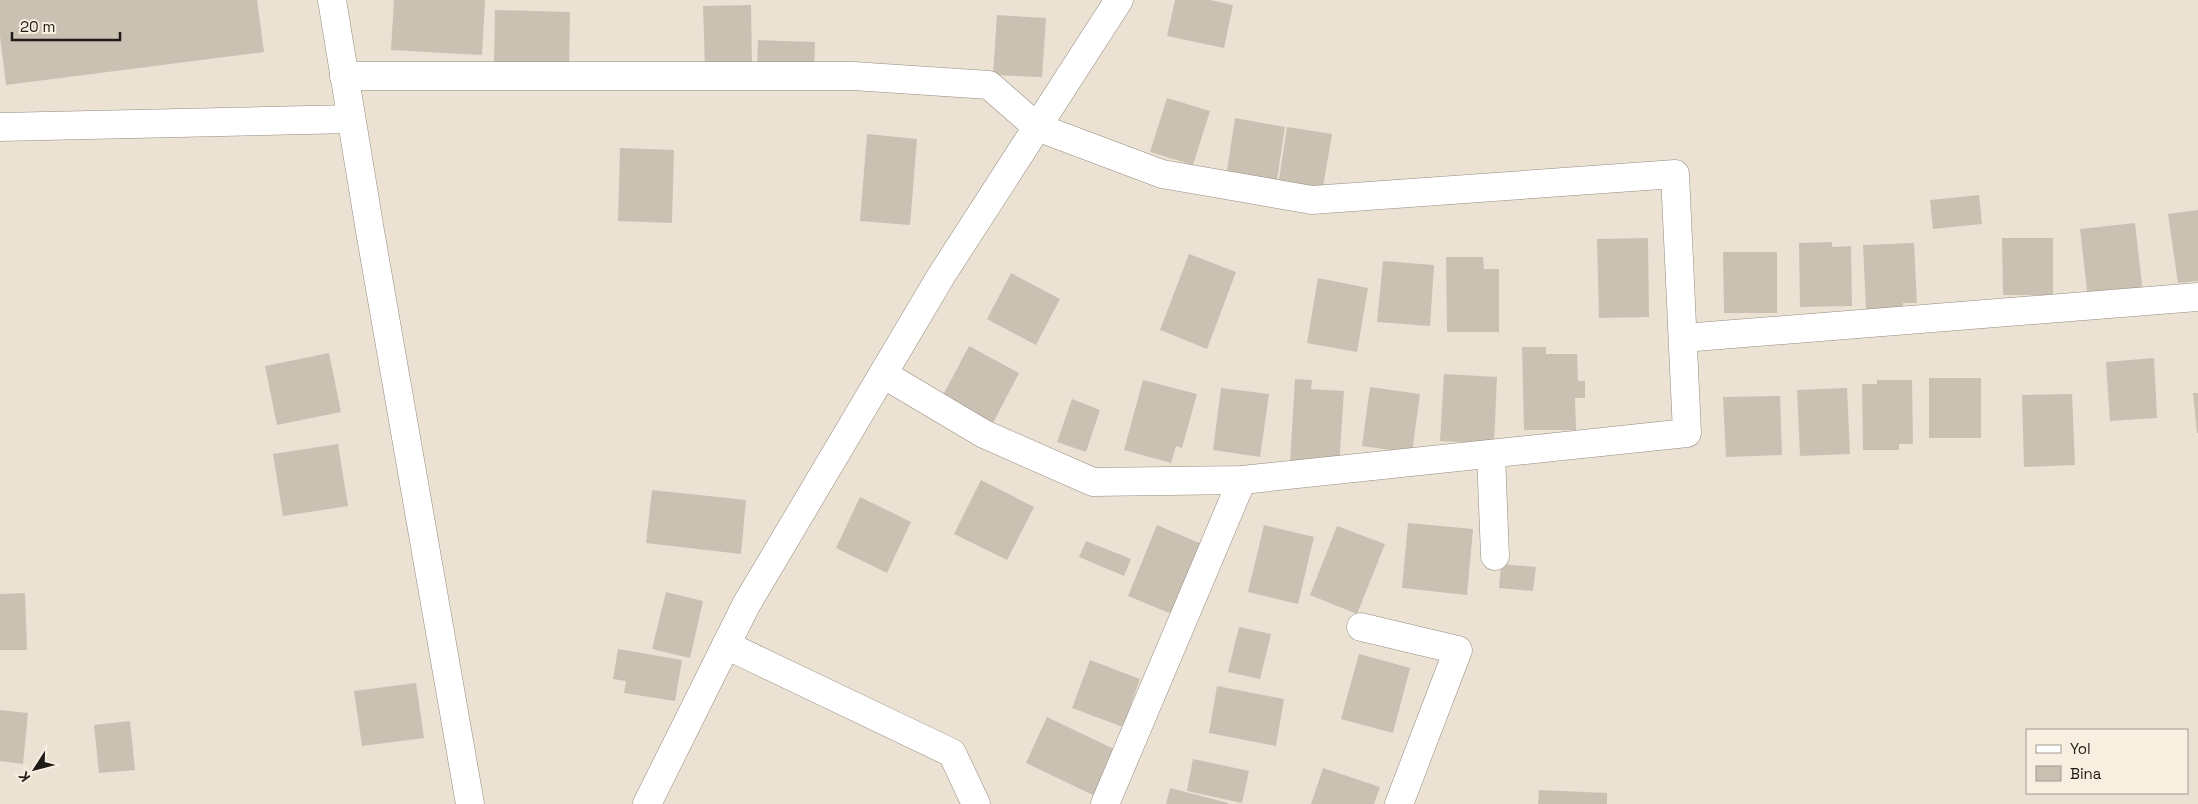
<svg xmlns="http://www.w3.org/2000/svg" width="2198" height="804" font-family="'Space Grotesk',sans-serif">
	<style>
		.building { fill: #cac1b3 }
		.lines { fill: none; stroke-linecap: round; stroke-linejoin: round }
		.minor-casing { stroke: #948b7e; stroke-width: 29 }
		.minor { stroke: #fff; stroke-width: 28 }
	</style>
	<rect width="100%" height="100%" fill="#ebe2d4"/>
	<g class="building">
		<polygon points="0,0 257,0 264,52 6,85 0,36"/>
		<polygon points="394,0 485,0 482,55 391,50"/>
		<polygon points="1175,0 1210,0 1233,5 1224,48 1167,36"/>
		<polygon points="751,5 752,68 705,69 703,6"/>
		<polygon points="495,10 570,12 569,66 494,64"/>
		<polygon points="997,15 1046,18 1042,77 993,75"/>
		<polygon points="758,40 815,42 814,71 757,69"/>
		<polygon points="1167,98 1210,111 1193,165 1150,152"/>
		<polygon points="1235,118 1285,127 1276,186 1226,178"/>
		<polygon points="1287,127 1332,134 1322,193 1278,186"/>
		<polygon points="867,134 917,139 910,225 860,221"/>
		<polygon points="620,148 674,150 672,223 618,221"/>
		<polygon points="1979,195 1982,224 1933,229 1930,200"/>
		<polygon points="2198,210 2198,281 2178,283 2168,214"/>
		<polygon points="2135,223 2143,293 2088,299 2080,229"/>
		<polygon points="1648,238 1649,317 1599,318 1597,239"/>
		<polygon points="2002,238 2053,238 2053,295 2003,295"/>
		<polygon points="1832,242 1832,247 1851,246 1852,306 1800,307 1799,243"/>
		<polygon points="1914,243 1917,303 1903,303 1903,308 1866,309 1863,245"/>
		<polygon points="1723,252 1777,252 1777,313 1724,313"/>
		<polygon points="1189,254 1236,272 1207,349 1160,330"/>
		<polygon points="1446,257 1483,257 1484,269 1499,269 1499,332 1447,332"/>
		<polygon points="1383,261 1434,265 1430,326 1377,322"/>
		<polygon points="1011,273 1060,299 1036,345 987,319"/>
		<polygon points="1318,278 1368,288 1357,352 1307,343"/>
		<polygon points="969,346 1019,373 993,423 942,397"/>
		<polygon points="1522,347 1546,347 1546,354 1577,354 1578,381 1585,381 1585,398 1575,398 1576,430 1524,430"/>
		<polygon points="329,353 341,412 277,425 265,366"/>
		<polygon points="2154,358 2157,418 2110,421 2106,362"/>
		<polygon points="1444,374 1497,377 1494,444 1440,441"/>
		<rect x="1929" y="378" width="52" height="60"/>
		<polygon points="1295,379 1312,380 1311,389 1344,391 1339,467 1290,464"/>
		<polygon points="1143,380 1197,394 1182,448 1176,446 1171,463 1124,450"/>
		<polygon points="1877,380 1912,380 1913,444 1899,444 1899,450 1863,450 1862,384 1877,384"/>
		<polygon points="1370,387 1420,394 1412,453 1362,446"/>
		<polygon points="1221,388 1269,394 1260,457 1213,450"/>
		<polygon points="1847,388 1850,454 1800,456 1797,390"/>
		<polygon points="2193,393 2198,393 2198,433 2197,433"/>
		<polygon points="2072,394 2075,465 2024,467 2022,395"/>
		<polygon points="1780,396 1782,455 1726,457 1723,397"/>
		<polygon points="1072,399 1100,410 1086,452 1057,442"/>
		<polygon points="338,444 348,506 283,516 273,454"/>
		<polygon points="981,480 1034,507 1007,560 954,534"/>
		<polygon points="652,490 746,500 741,554 646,543"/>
		<polygon points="860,497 911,522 887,573 836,548"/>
		<polygon points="1408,523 1473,529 1467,595 1402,588"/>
		<polygon points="1157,525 1204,545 1174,615 1128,596"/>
		<polygon points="1264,525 1314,537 1298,604 1248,592"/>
		<polygon points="1337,526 1385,544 1357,614 1310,595"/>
		<polygon points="1086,541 1131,559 1124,576 1079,557"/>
		<polygon points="1501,564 1536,567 1533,591 1499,588"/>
		<polygon points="666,592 703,601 690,658 652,649"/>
		<polygon points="25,593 27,650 0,650 0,594"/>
		<polygon points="1239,627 1271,634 1260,679 1228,672"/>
		<polygon points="618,649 682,660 675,701 624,693 626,681 613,679"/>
		<polygon points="1359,654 1410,668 1393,733 1341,719"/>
		<polygon points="1090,660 1140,679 1123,727 1072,708"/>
		<polygon points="416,683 424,738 362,746 354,691"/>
		<polygon points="1217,686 1284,699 1276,746 1209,733"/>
		<polygon points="0,710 28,713 23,764 0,761"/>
		<polygon points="1047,717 1116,750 1095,796 1026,763"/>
		<polygon points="130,721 135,770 99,773 94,725"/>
		<polygon points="1193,759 1249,771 1242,803 1187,791"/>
		<polygon points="1323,768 1380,787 1374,804 1311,804"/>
		<polygon points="1170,788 1228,803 1228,804 1166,804"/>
		<polygon points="1539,790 1607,793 1607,804 1538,804"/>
	</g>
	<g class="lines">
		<defs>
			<g id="minor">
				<polyline points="332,0 370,231 470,804"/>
				<polyline points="344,76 853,76 989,85 1037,127 1162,174 1312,200 1675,174 1687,433 1242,480 1093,482 984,434 883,374"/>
				<polyline points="0,127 351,119"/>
				<polyline points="1683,338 2198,297"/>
				<polyline points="1491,454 1495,556"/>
				<polyline points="1361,627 1458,650 1399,804"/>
				<polyline points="726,645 952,753 976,804"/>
				<polyline points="647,804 746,605 941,276 1119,0"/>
				<polyline points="1105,804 1242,480"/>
			</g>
		</defs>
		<use href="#minor" class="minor-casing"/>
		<use href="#minor" class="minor"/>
	</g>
	<rect x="2026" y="729" width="162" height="65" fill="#f9efe1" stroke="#a29a90"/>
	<rect x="2036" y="745" width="25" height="8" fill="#ffffff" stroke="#a29a90"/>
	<text x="2070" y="754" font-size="15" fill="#1f1b16">Yol</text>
	<rect x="2036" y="766" width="25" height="15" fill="#cac1b3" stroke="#a29a90"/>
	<text x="2070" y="779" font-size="15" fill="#1f1b16">Bina</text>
	<g transform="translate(35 769) rotate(234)" stroke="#f9efe1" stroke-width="4" paint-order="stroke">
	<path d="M0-4L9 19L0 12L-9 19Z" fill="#1f1b16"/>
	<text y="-8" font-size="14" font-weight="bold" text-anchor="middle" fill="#1f1b16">K</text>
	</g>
	<path d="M12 32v8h108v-8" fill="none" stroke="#1f1b16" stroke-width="2.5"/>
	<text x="20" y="32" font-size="15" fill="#1f1b16" stroke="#f9efe1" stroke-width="4" paint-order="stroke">20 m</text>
</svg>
